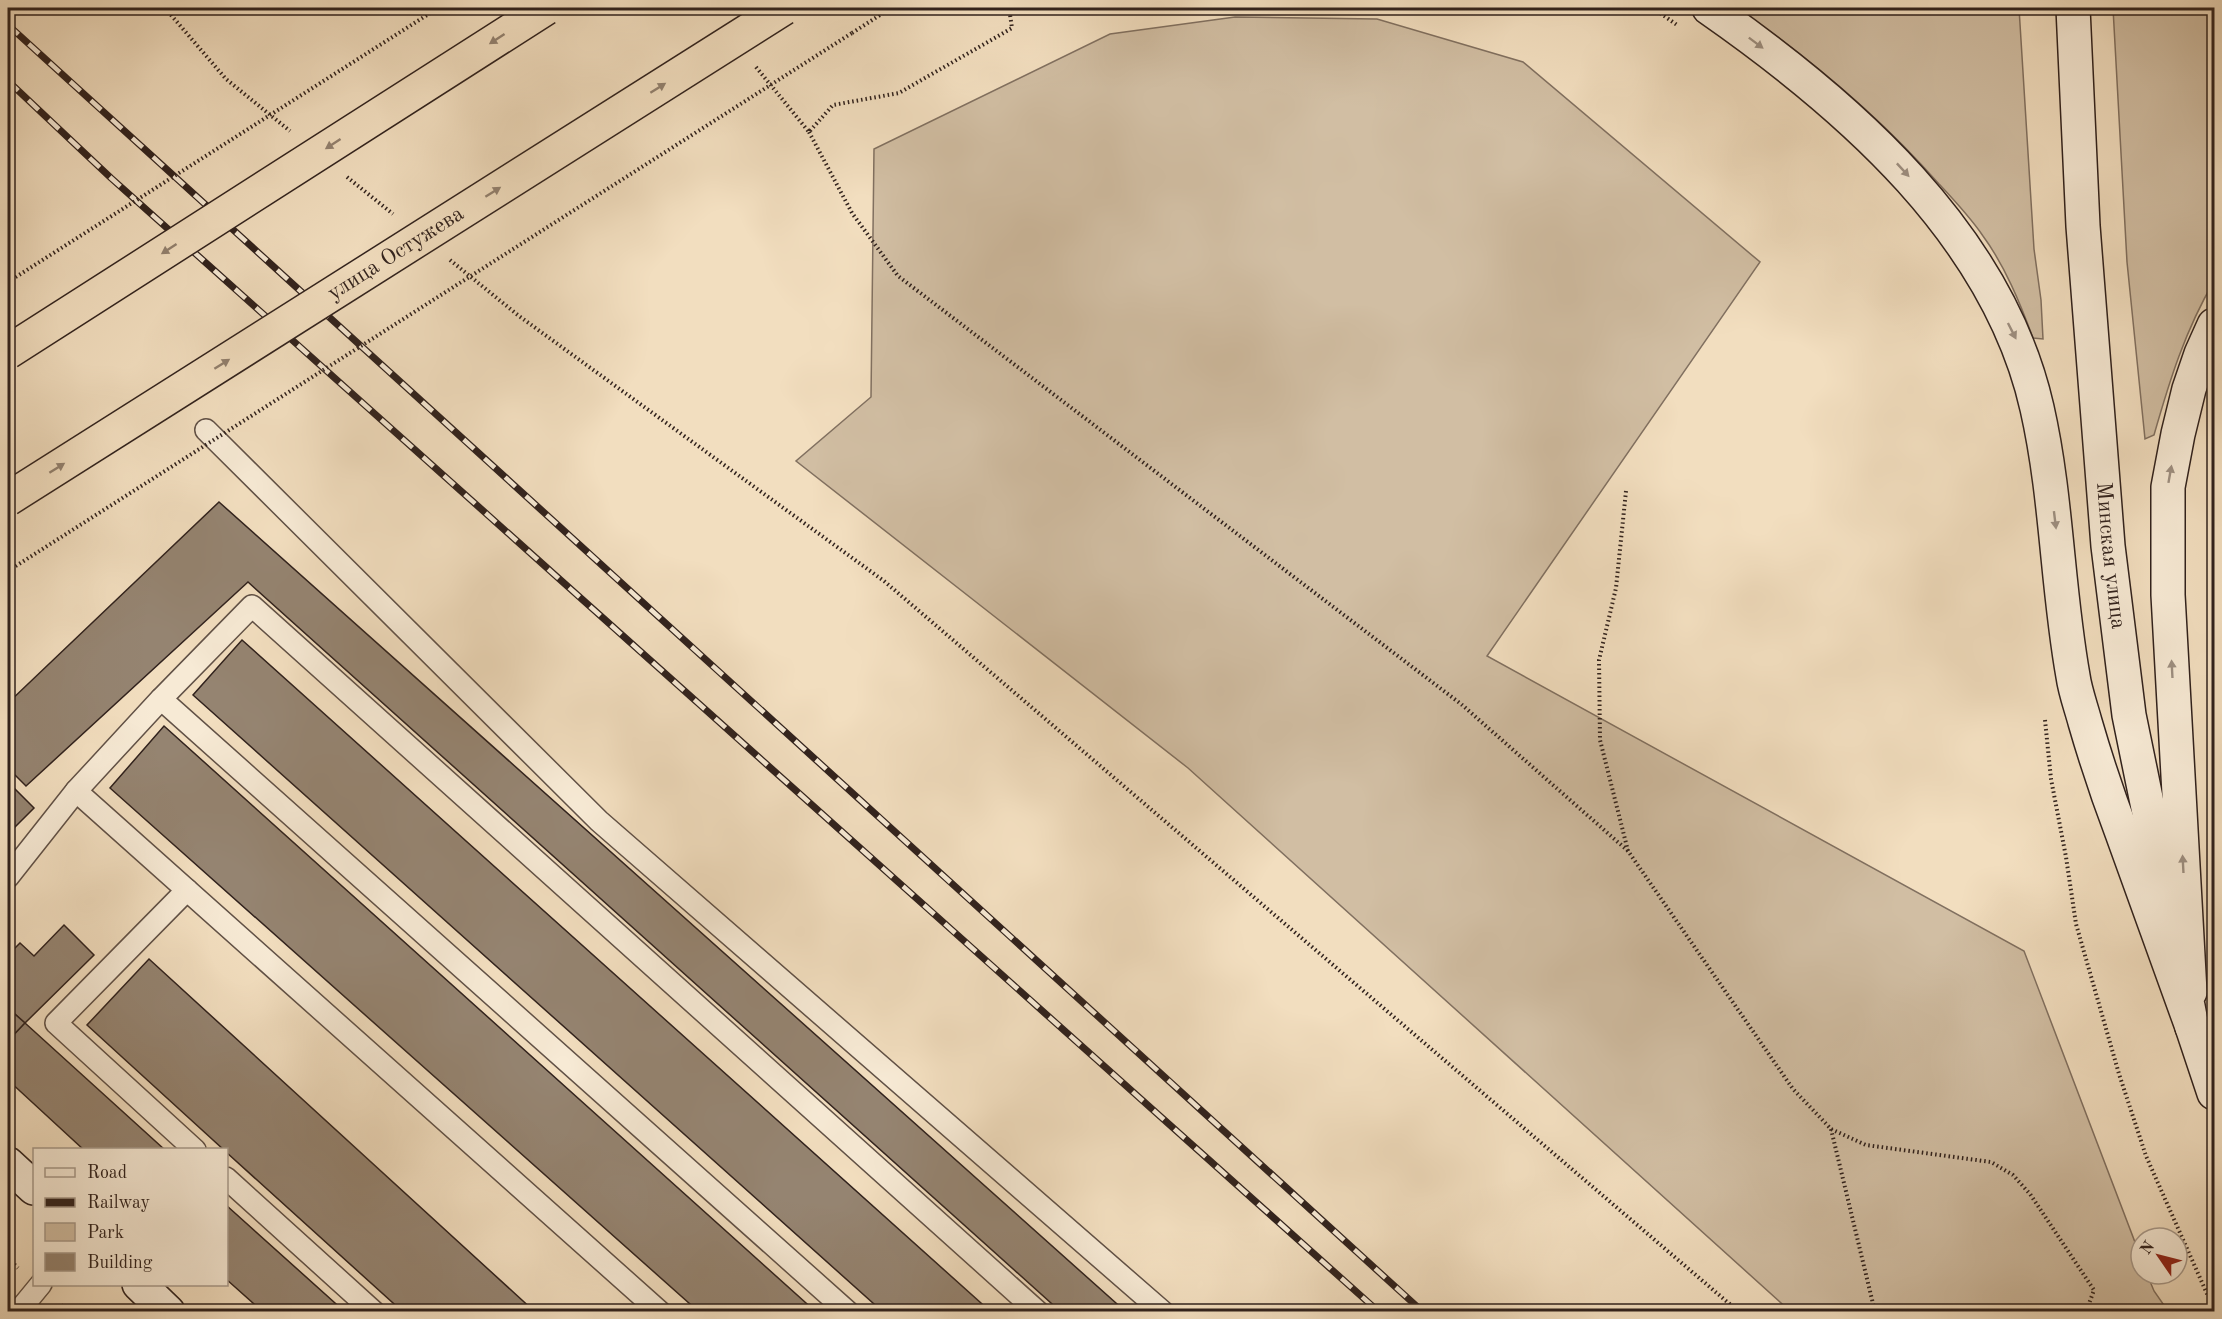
<svg xmlns="http://www.w3.org/2000/svg" width="2222" height="1319" font-family="'Old Standard TT',serif">
	<style>
		.green { fill: #d1bea3; stroke: #817060; stroke-width: 1.5 }
		.building { fill: #958471; stroke: #31221d; stroke-width: 1.5 }
		.lines { fill: none; stroke-linecap: round; stroke-linejoin: round }
		.lane-casing { stroke: #615146; stroke-width: 24 }
		.secondary-casing { stroke: #31221d; stroke-width: 36 }
		.path { stroke: #31221d; stroke-width: 4; stroke-dasharray: 1.5 3; stroke-linecap: butt }
		.lane { stroke: #f7ead5; stroke-width: 21 }
		.secondary { stroke: #f7ead5; stroke-width: 33 }
		.rail-casing { stroke: #31221d; stroke-width: 7 }
		.rail { stroke: #f7ead5; stroke-width: 4.5; stroke-dasharray: 14; stroke-linecap: butt }
		.primary-bridge-casing { stroke: #31221d; stroke-width: 36; stroke-linecap: butt }
		.path-bridge { stroke: #31221d; stroke-width: 4; stroke-dasharray: 1.5 3; stroke-linecap: butt }
		.primary-bridge { stroke: #f2debf; stroke-width: 33 }
		.oneway { fill: #92806e }
		.oneway2 { fill: #9e9082 }
		.labels { text-anchor: middle; dominant-baseline: central; stroke-width: 6; stroke-linejoin: round; paint-order: stroke }
		.street-label { font-size: 22px; fill: #31221d; stroke: #f7ead5 }
	</style>
	<rect width="100%" height="100%" fill="#f2debf"/>
	<filter id="stains"><feTurbulence type="fractalNoise" baseFrequency=".00333" numOctaves="4"/><feColorMatrix values="0 0 0 0 .2 0 0 0 0 .09 0 0 0 0 .02 0 0 0 .5 -.17"/></filter>
	<radialGradient id="worn" r=".72"><stop offset=".6" stop-color="#630" stop-opacity="0"/><stop offset="1" stop-color="#630" stop-opacity=".3"/></radialGradient>
	<g class="green">
		<path d="M 1737,8 L 2019,8 L 2034,249 L 2041,300 L 2043,339 L 2033,338 C 2020,303 2005,266 1983,236 C 1970,217 1954,200 1939,184 C 1879,116 1811,59 1737,8 Z"/>
		<path d="M 2113,8 L 2214,8 L 2214,281 C 2185,331 2170,379 2154,435 L 2145,439 L 2127,262 Z"/>
		<polygon points="1235,17 1377,19 1523,62 1760,262 1487,656 2024,951 2141,1258 2141,1274 2147,1274 2154,1291 2168,1311 1790,1311 1188,768 796,461 871,397 874,149 1110,34"/>
	</g>
	<g class="building">
		<polygon points="219,502 1126,1312 1061,1312 248,582 26,786 8,768 8,703"/>
		<polygon points="242,640 991,1312 883,1312 193,695"/>
		<polygon points="164,726 816,1312 699,1312 110,788"/>
		<polygon points="8,782 34,808 8,834"/>
		<polygon points="64,925 94,955 25,1023 8,1008 8,955 20,943 34,956"/>
		<polygon points="149,959 535,1312 403,1312 226,1152 226,1150 224,1150 87,1025"/>
		<polygon points="8,1008 25,1023 8,1041"/>
		<polygon points="25,1023 165,1150 84,1150 8,1080 8,1041"/>
		<polygon points="226,1205 345,1312 263,1312 226,1279"/>
	</g>
	<g class="lines">
		<defs>
			<g id="lane">
				<polyline points="206,430 599,821 1163,1312"/>
				<polyline points="161,699 848,1312"/>
				<polyline points="76,791 660,1312"/>
				<polyline points="8,877 76,791 161,699 252,606 1038,1312"/>
				<polyline points="187,890 56,1023 195,1150"/>
				<polyline points="226,1178 374,1312"/>
				<polyline points="18,1312 41,1284"/>
			</g>
			<g id="secondary">
				<path d="M 1709,8 C 1848,105 1998,235 2037,408 C 2057,496 2057,587 2073,676 C 2075,691 2081,707 2085,722 C 2096,760 2108,796 2122,833 C 2145,898 2169,962 2192,1027"/>
				<path id="s1" d="M 2073,8 L 2083,226 L 2108,546 L 2129,715 L 2171,920"/>
				<polyline points="2190,992 2168,595 2168,487 2178,434 2189,389 2201,354 2214,325"/>
				<polyline points="2188,1006 2192,1027 2214,1093"/>
				<polyline points="8,1164 34,1188"/>
				<polyline points="139,1284 168,1312"/>
			</g>
		</defs>
		<use href="#lane" class="lane-casing"/>
		<use href="#secondary" class="secondary-casing"/>
		<g class="path">
			<polyline points="165,8 226,79 290,131"/>
			<polyline points="1653,8 1677,25"/>
			<polyline points="852,33 891,8"/>
			<polyline points="756,67 809,132 833,105 899,93 1012,28 1009,8"/>
			<polyline points="809,132 852,213 898,276 1461,704 1628,851"/>
			<polyline points="347,177 393,214"/>
			<polyline points="450,260 519,316 884,581 1739,1312"/>
			<polyline points="1626,491 1616,588 1599,660 1600,740 1628,851 1793,1089 1831,1129 1866,1145 1991,1162 2013,1175 2030,1194 2094,1290 2086,1312"/>
			<polyline points="2045,720 2051,779 2066,857 2076,924 2119,1074 2146,1156 2208,1296 2214,1306"/>
			<polyline points="1831,1129 1875,1312"/>
			<polyline points="8,1258 18,1268"/>
			<polyline points="61,1305 68,1312"/>
		</g>
		<use href="#lane" class="lane"/>
		<use href="#secondary" class="secondary"/>
		<defs>
			<g id="rail">
				<polyline points="8,25 1423,1312"/>
				<polyline points="8,81 111,178 1379,1312"/>
			</g>
		</defs>
		<use href="#rail" class="rail-casing"/>
		<use href="#rail" class="rail"/>
		<defs>
			<g id="primary-bridge">
				<polyline points="8,352 546,8"/>
				<path id="s2" d="M 8,499 L 784,8"/>
			</g>
		</defs>
		<use href="#primary-bridge" class="primary-bridge-casing"/>
		<g class="path-bridge">
			<polyline points="8,282 438,8"/>
			<polyline points="8,571 852,33"/>
		</g>
		<use href="#primary-bridge" class="primary-bridge"/>
	</g>
	<defs><path id="oneway-solid" d="M-6-.8H1V-3.2L6.5 0L1 3.2V.8H-6Z" transform="scale(1.5)"/></defs>
	<g class="oneway">
		<use href="#oneway-solid" transform="translate(497 39) rotate(147)"/>
		<use href="#oneway-solid" transform="translate(658 88) rotate(-32)"/>
		<use href="#oneway-solid" transform="translate(333 144) rotate(147)"/>
		<use href="#oneway-solid" transform="translate(493 192) rotate(-32)"/>
		<use href="#oneway-solid" transform="translate(169 249) rotate(147)"/>
		<use href="#oneway-solid" transform="translate(222 364) rotate(-32)"/>
		<use href="#oneway-solid" transform="translate(57 468) rotate(-32)"/>
	</g>
	<g class="oneway2">
		<use href="#oneway-solid" transform="translate(1756 43) rotate(37)"/>
		<use href="#oneway-solid" transform="translate(1903 170) rotate(47)"/>
		<use href="#oneway-solid" transform="translate(2012 331) rotate(63)"/>
		<use href="#oneway-solid" transform="translate(2170 474) rotate(-80)"/>
		<use href="#oneway-solid" transform="translate(2055 520) rotate(83)"/>
		<use href="#oneway-solid" transform="translate(2172 669) rotate(-93)"/>
		<use href="#oneway-solid" transform="translate(2183 864) rotate(-93)"/>
	</g>
	<g class="labels">
		<g class="street-label">
			<text stroke="none"><textPath href="#s2" startOffset="459">улица Остужева</textPath></text>
			<text stroke="none"><textPath href="#s1" startOffset="549">Минская улица</textPath></text>
		</g>
	</g>
	<rect width="2222" height="1319" fill="none" stroke="#f2debf" stroke-width="30"/>
	<rect x="9" y="9" width="2204" height="1301" fill="none" stroke="#31221d" stroke-width="3"/>
	<rect x="15" y="15" width="2192" height="1289" fill="none" stroke="#31221d" stroke-width="1.5"/>
	<rect x="33" y="1148" width="195" height="138" fill="#f7ead5" stroke="#a89a8b" stroke-width="1.5"/>
	<rect x="45" y="1168" width="30" height="9" fill="#f7ead5" stroke="#a89a8b" stroke-width="1.5"/>
	<text x="87" y="1178" font-size="18" fill="#31221d">Road</text>
	<rect x="45" y="1198" width="30" height="9" fill="#31221d" stroke="#a89a8b" stroke-width="1.5"/>
	<text x="87" y="1208" font-size="18" fill="#31221d">Railway</text>
	<rect x="45" y="1223" width="30" height="18" fill="#d1bea3" stroke="#a89a8b" stroke-width="1.5"/>
	<text x="87" y="1238" font-size="18" fill="#31221d">Park</text>
	<rect x="45" y="1253" width="30" height="18" fill="#958471" stroke="#a89a8b" stroke-width="1.5"/>
	<text x="87" y="1268" font-size="18" fill="#31221d">Building</text>
	<g transform="translate(2159 1256) rotate(305)"><circle r="28" fill="#f7ead5" stroke="#a89a8b" stroke-width="1.5"/>
	<path d="M0-4.5L10 22L0 15L-10 22Z" fill="#8f2418"/>
	<text y="-9" font-size="16" font-weight="bold" text-anchor="middle" fill="#31221d">N</text>
	</g>
	<rect width="100%" height="100%" filter="url(#stains)"/>
	<rect width="100%" height="100%" fill="url(#worn)"/>
</svg>
